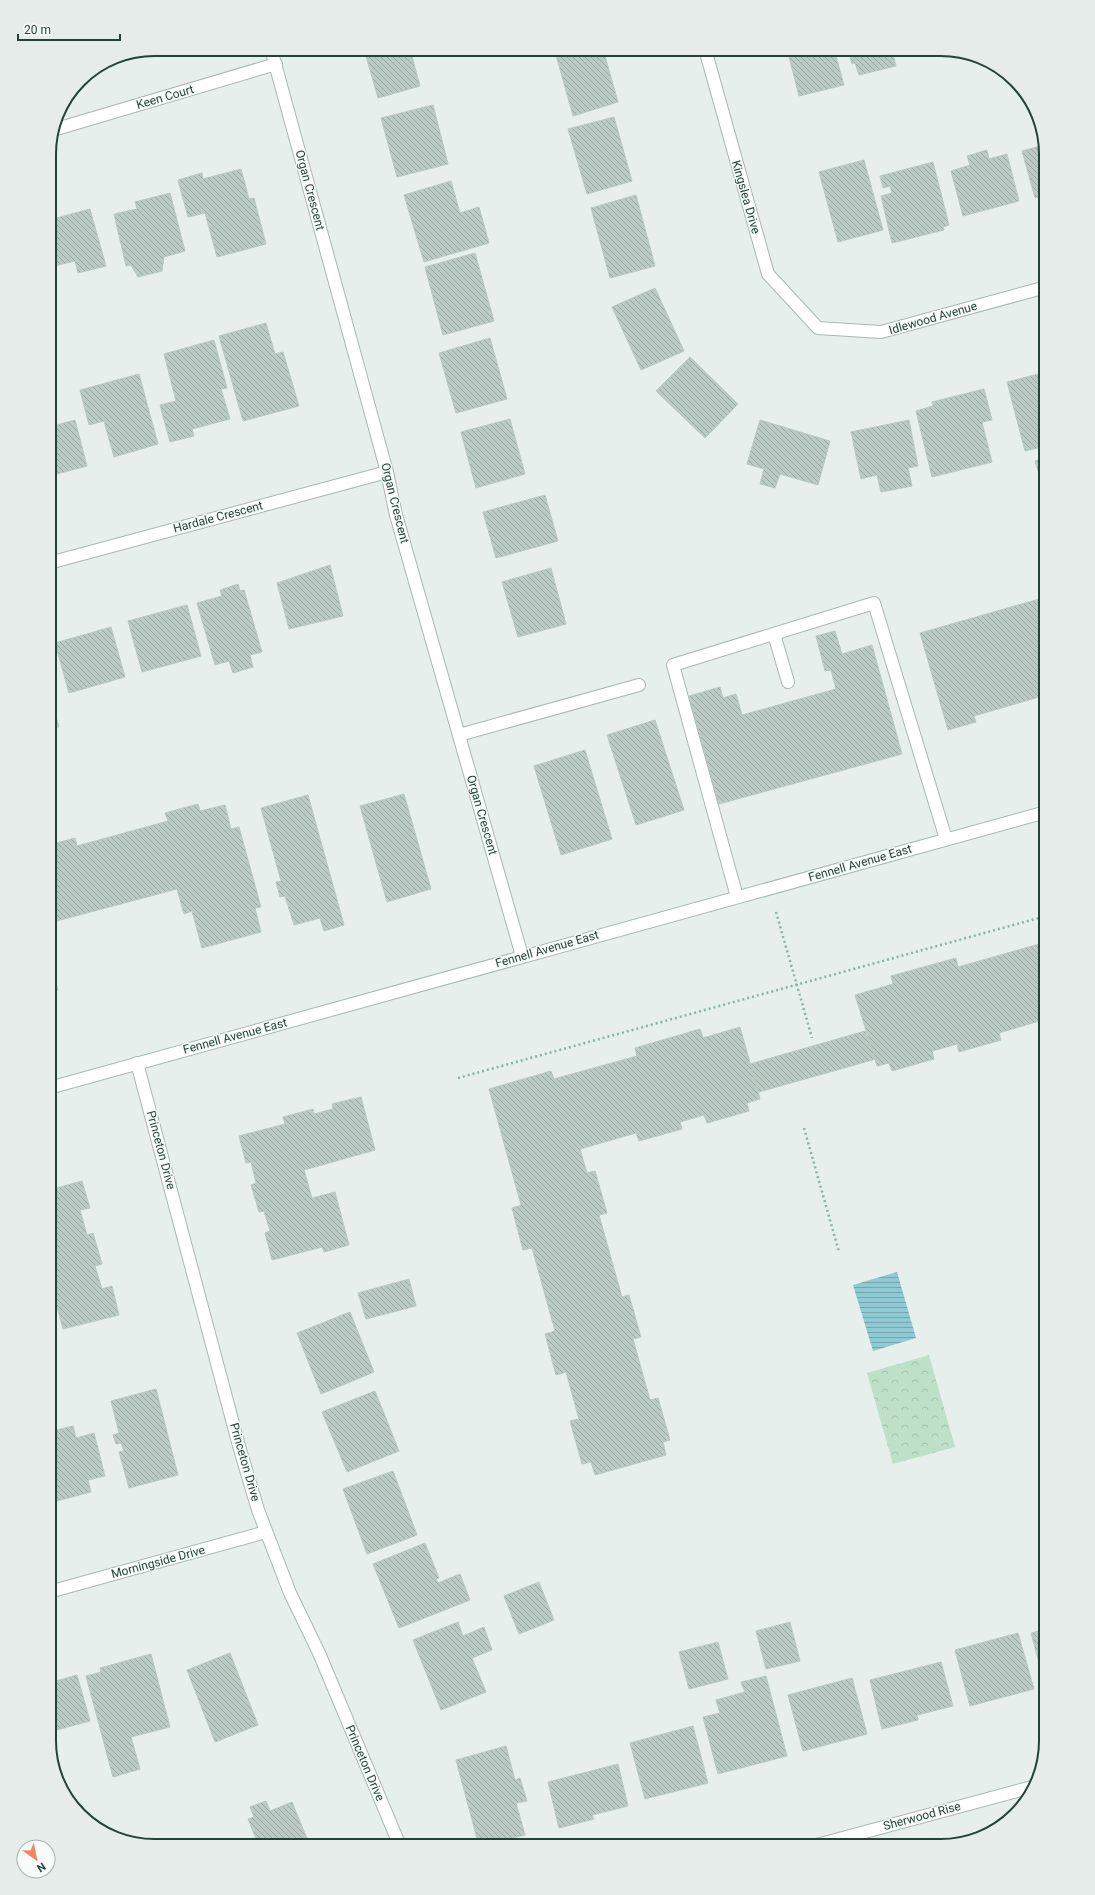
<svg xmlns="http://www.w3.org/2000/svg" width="1095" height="1895" font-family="Roboto,sans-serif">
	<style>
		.park { fill: url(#park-crowns) }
		.water { fill: url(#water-rules) }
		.building { fill: url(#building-back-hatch); stroke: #b8c9c2 }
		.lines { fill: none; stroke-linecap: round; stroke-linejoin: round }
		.service-casing { stroke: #a8b8b2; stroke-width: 14 }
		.minor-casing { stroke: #a8b8b2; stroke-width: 14 }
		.secondary-casing { stroke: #a4bbb3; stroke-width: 14 }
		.path { stroke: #86b3a5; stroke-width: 2.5; stroke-dasharray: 2 3; stroke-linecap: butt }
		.service { stroke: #fff; stroke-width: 12 }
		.minor { stroke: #fff; stroke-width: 12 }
		.secondary { stroke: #fff; stroke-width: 12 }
		.labels { text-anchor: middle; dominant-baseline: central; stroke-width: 3; stroke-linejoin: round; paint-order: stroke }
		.street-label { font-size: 12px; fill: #24423a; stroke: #f7fbf9 }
		.rim { fill: none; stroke: #24423a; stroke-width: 2 }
	</style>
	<defs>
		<pattern id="park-crowns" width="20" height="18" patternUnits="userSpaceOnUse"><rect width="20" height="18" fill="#bfe0c8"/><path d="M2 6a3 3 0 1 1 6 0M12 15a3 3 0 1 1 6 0" fill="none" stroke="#a4c1ad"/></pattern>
		<pattern id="water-rules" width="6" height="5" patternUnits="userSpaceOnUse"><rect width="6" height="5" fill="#8ec9d4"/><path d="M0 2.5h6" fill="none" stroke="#74a5ad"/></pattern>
		<pattern id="building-back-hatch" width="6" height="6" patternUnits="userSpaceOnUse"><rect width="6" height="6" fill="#bbcac4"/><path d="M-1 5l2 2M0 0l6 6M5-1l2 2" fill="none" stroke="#98a6a0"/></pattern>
	</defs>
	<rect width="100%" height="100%" fill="#e6efeb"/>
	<polygon class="park" points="929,1355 955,1447 893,1464 867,1373"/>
	<polygon class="water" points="897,1272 916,1338 873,1351 853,1285"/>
	<g class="building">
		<polygon points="364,49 410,49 420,86 378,98"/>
		<polygon points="577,49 603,49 618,102 573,116 556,55"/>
		<polygon points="787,49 834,49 844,85 799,96"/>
		<polygon points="848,49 897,49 898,52 893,54 896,66 859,75 855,63 852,64"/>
		<polygon points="433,105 448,164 397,177 381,118"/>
		<polygon points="614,117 632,181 587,194 568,129"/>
		<polygon points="1044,145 1046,154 1046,195 1035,198 1022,151"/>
		<polygon points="987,150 989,159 1007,154 1019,201 963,216 951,171 970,165 967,156"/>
		<polygon points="864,160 883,230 838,242 819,172"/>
		<polygon points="933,162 949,225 943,227 944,230 892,243 881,196 892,193 890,186 883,188 880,176"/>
		<polygon points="241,169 249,199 254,198 266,244 217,257 205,213 188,217 178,180 202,173 203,179"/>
		<polygon points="451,181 460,213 479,207 489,243 424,262 404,195"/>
		<polygon points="170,193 185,251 164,257 162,271 138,277 131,265 126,266 114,214 137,209 135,202"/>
		<polygon points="636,195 655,266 610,278 591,208"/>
		<polygon points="90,209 106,266 78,273 75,261 50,267 49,220"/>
		<polygon points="475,253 494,321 443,335 425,267"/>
		<polygon points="655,288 684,351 641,370 612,307"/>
		<polygon points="266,323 275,354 283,352 299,406 243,421 219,336"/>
		<polygon points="490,338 507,399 456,413 439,353"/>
		<polygon points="214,340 227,388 221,389 230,419 192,429 194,436 170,442 160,405 176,401 164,354"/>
		<polygon points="690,357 738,404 705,438 656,391"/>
		<polygon points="1046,372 1046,446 1025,451 1007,382"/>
		<polygon points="139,374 158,444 114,457 104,421 89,425 80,390"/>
		<polygon points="984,389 992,420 982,422 992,462 932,477 916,411 933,406 932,402"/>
		<polygon points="510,419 525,474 476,488 461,432"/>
		<polygon points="75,420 87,466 49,476 49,427"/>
		<polygon points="760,420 830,441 818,485 780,474 775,488 760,484 764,469 747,464"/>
		<polygon points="909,420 918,466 908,468 912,486 881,492 877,475 861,479 851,432"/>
		<polygon points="1046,458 1046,498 1035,461"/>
		<polygon points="545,495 558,541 496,558 483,512"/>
		<polygon points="330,565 343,616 289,629 277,583"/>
		<polygon points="551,568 566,624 518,637 502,582"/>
		<polygon points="238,584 240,591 244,590 262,652 250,655 253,667 233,673 229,661 215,665 197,603 222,596 220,590"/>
		<polygon points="1046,597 1046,695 974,716 976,722 948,730 920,633"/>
		<polygon points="187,605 201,656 142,672 128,621"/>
		<polygon points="111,627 125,677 69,693 55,643"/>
		<polygon points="835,631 842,654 872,645 902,754 719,804 689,696 720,687 723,698 736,694 742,715 836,689 831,670 825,671 816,636"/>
		<polygon points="49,693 59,727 49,729"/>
		<polygon points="655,720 684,810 636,825 607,735"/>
		<polygon points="585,750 612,839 561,855 534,766"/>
		<polygon points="404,794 431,889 387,902 360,806"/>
		<polygon points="308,795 344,925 324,931 320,918 294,925 285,896 280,897 276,882 281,881 261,808"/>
		<polygon points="198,804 200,811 225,805 231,829 239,827 261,907 255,908 261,932 202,948 192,911 184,914 177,889 49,923 49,845 75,838 77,846 168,821 165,813"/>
		<polygon points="49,931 55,951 49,952"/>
		<polygon points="1046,933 1046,1019 999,1033 1001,1040 959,1052 957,1044 932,1051 934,1059 892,1071 889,1063 877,1066 855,995 893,984 891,976 956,958 958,967 1043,943 1041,934"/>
		<polygon points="49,958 58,990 49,992"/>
		<polygon points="740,1027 760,1099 747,1103 749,1111 707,1123 704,1115 680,1122 682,1129 639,1141 636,1133 580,1149 587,1173 595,1171 607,1213 599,1215 622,1297 629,1295 641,1337 633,1339 650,1400 658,1398 670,1440 663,1442 666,1455 595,1475 591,1462 582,1464 570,1421 579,1419 566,1372 556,1375 545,1334 555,1331 532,1248 523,1250 512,1208 521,1205 489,1089 551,1071 554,1079 637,1056 635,1048 700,1029 703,1038"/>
		<polygon points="865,1031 876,1059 759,1092 750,1064"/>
		<polygon points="361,1097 375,1150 304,1170 312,1198 335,1192 349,1245 324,1252 322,1247 272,1260 265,1233 270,1231 264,1211 259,1212 251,1185 256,1183 251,1162 246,1163 239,1136 285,1124 283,1117 313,1109 314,1114 333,1109 332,1104"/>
		<polygon points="82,1181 90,1208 80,1210 87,1235 93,1233 102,1264 95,1266 102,1289 112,1286 119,1315 63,1329 49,1277 49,1190"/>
		<polygon points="409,1279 416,1306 366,1319 358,1293"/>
		<polygon points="350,1312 374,1372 321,1394 297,1333"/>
		<polygon points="156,1389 178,1475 129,1488 119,1452 124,1451 121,1443 116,1444 113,1435 119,1433 111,1401"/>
		<polygon points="375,1391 399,1451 347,1472 322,1412"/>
		<polygon points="73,1426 76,1438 94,1433 105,1476 88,1480 91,1492 49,1503 49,1432"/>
		<polygon points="393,1471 417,1535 367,1554 343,1489"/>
		<polygon points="425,1543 439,1578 436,1579 438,1583 460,1574 470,1600 399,1628 373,1564"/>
		<polygon points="539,1582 554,1620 519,1634 504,1596"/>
		<polygon points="458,1622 463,1636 484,1627 492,1650 472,1658 486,1692 441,1710 413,1640"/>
		<polygon points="790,1622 800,1661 766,1669 756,1631"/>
		<polygon points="1046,1629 1046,1689 1031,1633"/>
		<polygon points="1018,1633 1034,1689 970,1706 955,1650"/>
		<polygon points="718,1642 728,1679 689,1689 679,1652"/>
		<polygon points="230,1653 258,1725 215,1742 187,1670"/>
		<polygon points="151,1654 170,1727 131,1737 140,1769 113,1777 86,1676 101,1672 100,1668"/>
		<polygon points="941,1662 953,1706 917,1715 918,1720 882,1729 870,1680"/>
		<polygon points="77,1675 90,1721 49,1732 49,1683"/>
		<polygon points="766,1676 787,1756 718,1774 703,1717 720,1713 716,1700 745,1692 741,1682"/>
		<polygon points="852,1678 867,1734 803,1751 788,1695"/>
		<polygon points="693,1726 708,1783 645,1799 630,1743"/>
		<polygon points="506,1746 515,1780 520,1778 527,1801 516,1803 525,1835 479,1846 456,1760"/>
		<polygon points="618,1764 628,1806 592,1815 594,1819 559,1828 548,1782"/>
		<polygon points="266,1801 270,1811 292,1802 310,1846 259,1846 248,1819 254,1817 250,1807"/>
	</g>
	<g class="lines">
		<defs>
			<g id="service">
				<polyline points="774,634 788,682"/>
				<polyline points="459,735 639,685"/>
				<polyline points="737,897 673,665 874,603 946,839"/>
			</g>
			<g id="minor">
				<polyline points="271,49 387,472 396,515 522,956"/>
				<polyline points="705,49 768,274 818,328 881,332 1046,287"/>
				<polyline points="53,130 276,64"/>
				<polyline points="49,563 387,472"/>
				<polyline points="137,1063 239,1446 258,1510 290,1593 319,1653 400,1846"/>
				<polyline points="49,1592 266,1532"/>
				<polyline points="813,1846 1032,1787"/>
			</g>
			<polyline id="secondary" points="49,1088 1046,812"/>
		</defs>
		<use href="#service" class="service-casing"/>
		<use href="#minor" class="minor-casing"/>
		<use href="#secondary" class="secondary-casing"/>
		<g class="path">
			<polyline points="1042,838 1046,852"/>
			<polyline points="776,912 812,1038"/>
			<polyline points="458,1078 1046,916"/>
			<polyline points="804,1128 839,1252"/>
			<polyline points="933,1838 934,1846"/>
		</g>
		<use href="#service" class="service"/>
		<use href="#minor" class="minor"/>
		<use href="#secondary" class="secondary"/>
	</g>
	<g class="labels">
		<g class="street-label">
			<text transform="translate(165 97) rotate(-16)">Keen Court</text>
			<text transform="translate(310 190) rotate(75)">Organ Crescent</text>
			<text transform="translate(746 197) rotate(74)">Kingslea Drive</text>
			<text transform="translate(933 318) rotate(-16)">Idlewood Avenue</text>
			<text transform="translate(395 503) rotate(76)">Organ Crescent</text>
			<text transform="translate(218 517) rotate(-15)">Hardale Crescent</text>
			<text transform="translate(482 815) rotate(74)">Organ Crescent</text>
			<text transform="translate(860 863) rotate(-16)">Fennell Avenue East</text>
			<text transform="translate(547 949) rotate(-16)">Fennell Avenue East</text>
			<text transform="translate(235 1036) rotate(-15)">Fennell Avenue East</text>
			<text transform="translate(161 1150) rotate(75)">Princeton Drive</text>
			<text transform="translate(245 1462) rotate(74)">Princeton Drive</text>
			<text transform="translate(158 1562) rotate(-15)">Morningside Drive</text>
			<text transform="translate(365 1763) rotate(67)">Princeton Drive</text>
			<text transform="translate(922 1816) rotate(-15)">Sherwood Rise</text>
		</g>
	</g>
	<path d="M0 0H1095V1895H0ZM154 56H941A98 98 0 0 1 1039 154V1741A98 98 0 0 1 941 1839H154A98 98 0 0 1 56 1741V154A98 98 0 0 1 154 56Z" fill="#e6ecea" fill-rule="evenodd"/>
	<path class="rim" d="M154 56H941A98 98 0 0 1 1039 154V1741A98 98 0 0 1 941 1839H154A98 98 0 0 1 56 1741V154A98 98 0 0 1 154 56Z"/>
	<g transform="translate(36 1859) rotate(147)"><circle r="19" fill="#f7fbf9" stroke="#a3b1ad"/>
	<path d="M0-3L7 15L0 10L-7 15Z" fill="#f4845f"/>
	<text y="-6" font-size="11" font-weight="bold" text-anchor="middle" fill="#24423a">N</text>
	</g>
	<path d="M18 34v6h102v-6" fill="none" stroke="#24423a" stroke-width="2"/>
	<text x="24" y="34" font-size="12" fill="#24423a" stroke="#f7fbf9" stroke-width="3" paint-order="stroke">20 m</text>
</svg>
